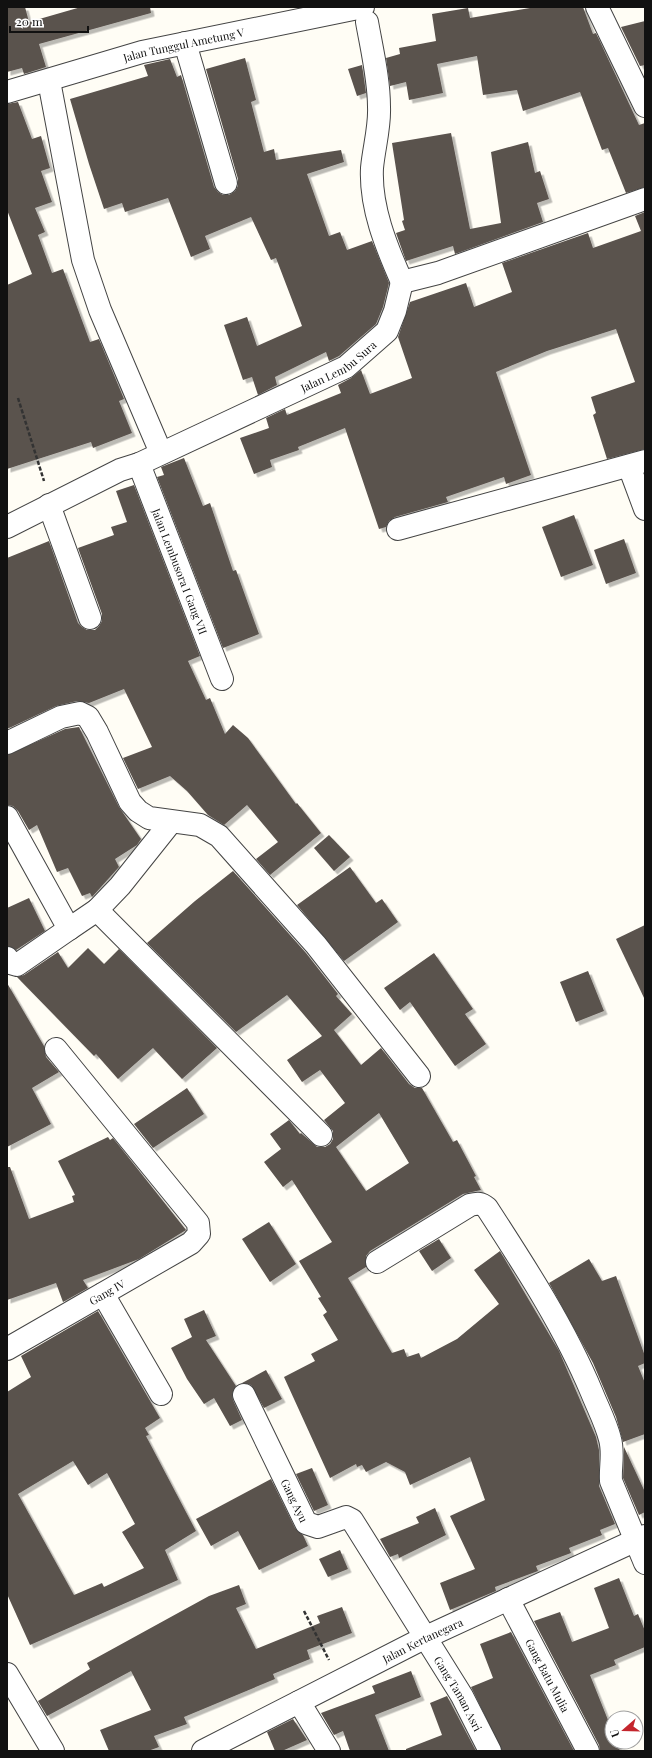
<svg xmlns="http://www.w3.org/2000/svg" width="652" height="1758" font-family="'Playfair Display',serif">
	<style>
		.building { fill: #5a524d; fill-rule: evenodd; filter: url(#shadow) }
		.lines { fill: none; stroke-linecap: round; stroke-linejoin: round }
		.minor-casing { stroke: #444; stroke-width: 24 }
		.path { stroke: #333; stroke-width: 2.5; stroke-dasharray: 4 2; stroke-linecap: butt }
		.minor { stroke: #fff; stroke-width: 22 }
		.labels { text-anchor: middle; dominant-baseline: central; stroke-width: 4; stroke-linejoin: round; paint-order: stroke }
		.street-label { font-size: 11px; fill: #111; stroke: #fff }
	</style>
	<defs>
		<filter id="shadow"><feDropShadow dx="3.5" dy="3.5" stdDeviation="0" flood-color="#0004"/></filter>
	</defs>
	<rect width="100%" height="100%" fill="#fffdf5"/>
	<g class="building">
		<polygon points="7,7 25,7 29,22 81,7 150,7 151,13 39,44 46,67 24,74 22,68 7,72"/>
		<polygon points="536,7 583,7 593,34 596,33 639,125 645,123 645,187 626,193 608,148 602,150 580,92 523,111 517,90 483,95 477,56 437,64 443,93 409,100 406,82 390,86 386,58 400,54 399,48 436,41 432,14 468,8 470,18"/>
		<polygon points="645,21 645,65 640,66 621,27"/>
		<polygon points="245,58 256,100 251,102 264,152 274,149 276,160 341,150 344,162 307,174 329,236 340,232 347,250 372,241 389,283 383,307 376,324 339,356 329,361 326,352 275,377 277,385 258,395 252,377 243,380 224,325 247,317 257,346 302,326 276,258 271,260 251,217 205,236 210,249 191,257 168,198 125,212 122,203 104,209 89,164 70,99 148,76 144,65 170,59 177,77 181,75 214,187 218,192 223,195 229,195 235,191 238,186 238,179 206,69"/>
		<polygon points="362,65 366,93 357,96 348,69"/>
		<polygon points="18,102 32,139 41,136 50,168 41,171 52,202 35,208 45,232 38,235 52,273 63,269 90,342 99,339 124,399 119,401 132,433 93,448 91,442 7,469 7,285 32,274 7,210 7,104"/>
		<polygon points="451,133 470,229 501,223 491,152 528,142 535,173 540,171 549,199 537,203 543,222 455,254 453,246 406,261 396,233 405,230 402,221 404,220 392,143"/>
		<polygon points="645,212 645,449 607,459 593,415 596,413 591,397 635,382 616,329 547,351 496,372 531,475 506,484 504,477 446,497 448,502 395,517 389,521 386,527 379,529 345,428 298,447 299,450 270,460 272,467 254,474 240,438 269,428 266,418 285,409 287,415 341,393 338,385 351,378 361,370 370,394 412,378 398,337 410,302 466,283 474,307 512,292 502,263 588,233 593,248 641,231 635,216"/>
		<polygon points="184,458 203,506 210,503 233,571 236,570 259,634 223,648 157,477 164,475 161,467"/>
		<polygon points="134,485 200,656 188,661 206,700 210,698 225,734 233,725 248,738 296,804 297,803 321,833 270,875 256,859 278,842 247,805 224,825 208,815 187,791 170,776 138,789 123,758 152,747 124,689 89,703 77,701 56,706 7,729 7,558 49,541 78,623 82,627 87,630 95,630 99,626 102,621 102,614 78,548 114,535 111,527 127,522 116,491"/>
		<polygon points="574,515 593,565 561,577 542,527"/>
		<polygon points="624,539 636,573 606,584 594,550"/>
		<polygon points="79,727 119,807 141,839 137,845 115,859 119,867 92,897 90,893 82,896 68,868 57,872 37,825 29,830 18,811 13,806 7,805 7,755 65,729"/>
		<polygon points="329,835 350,857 334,871 314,848"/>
		<polygon points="350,867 376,903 382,899 398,922 344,961 297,905"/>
		<path d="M 233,871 L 306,953 L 338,994 L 336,996 L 352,1014 L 334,1030 L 361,1065 L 381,1048 L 409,1084 L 415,1088 L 422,1088 L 453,1142 L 457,1140 L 476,1176 L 474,1177 L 481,1190 L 463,1194 L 370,1251 L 366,1256 L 366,1267 L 348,1278 L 392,1353 L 404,1349 L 407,1357 L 419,1353 L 421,1358 L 457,1339 L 499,1304 L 474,1270 L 500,1251 L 559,1351 L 596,1437 L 599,1450 L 599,1486 L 615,1524 L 600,1530 L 602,1535 L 569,1548 L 571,1553 L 536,1566 L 538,1571 L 495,1587 L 496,1591 L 450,1610 L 440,1583 L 475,1569 L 450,1516 L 485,1500 L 470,1457 L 410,1485 L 405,1472 L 386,1462 L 366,1472 L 362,1465 L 357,1467 L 356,1464 L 330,1478 L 284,1377 L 315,1361 L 311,1354 L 338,1340 L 323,1315 L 327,1312 L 318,1298 L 321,1297 L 299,1261 L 332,1242 L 292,1180 L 283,1187 L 264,1162 L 281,1149 L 270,1134 L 289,1120 L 300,1134 L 301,1133 L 317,1147 L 325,1147 L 330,1144 L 333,1139 L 333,1131 L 324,1120 L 345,1103 L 320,1070 L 302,1082 L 287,1060 L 322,1036 L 287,995 L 236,1032 L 147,943 L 195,901 ZM 379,1113 L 409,1163 L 366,1191 L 336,1147 Z"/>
		<polygon points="29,898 45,931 16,950 7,946 7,908"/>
		<polygon points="645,925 645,1000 616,939"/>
		<polygon points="88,948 104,964 119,949 217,1048 182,1079 153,1048 118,1079 96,1054 94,1056 17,977 24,975 58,952 68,968"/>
		<polygon points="434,953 473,1009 465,1014 486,1044 455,1066 410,1002 400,1010 384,988"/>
		<polygon points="588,971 604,1011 576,1022 560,982"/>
		<polygon points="7,983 44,1046 46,1057 59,1072 32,1088 51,1124 7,1147"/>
		<polygon points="187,1088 204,1114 153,1148 134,1124"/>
		<polygon points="108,1137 110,1140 113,1138 186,1230 139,1259 83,1280 88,1288 63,1302 56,1283 7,1300 7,1167 10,1167 29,1219 74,1202 72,1196 75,1195 58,1161"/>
		<polygon points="269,1222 296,1264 270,1282 242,1239"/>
		<polygon points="439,1239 451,1258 432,1271 419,1251"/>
		<polygon points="589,1259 602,1281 616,1276 645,1356 645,1363 638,1366 645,1383 645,1434 623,1442 616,1417 593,1363 549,1283"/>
		<polygon points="204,1310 216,1336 206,1340 236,1386 232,1394 233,1400 242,1420 230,1426 214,1398 204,1404 187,1379 171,1348 192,1337 184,1319"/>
		<path d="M 98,1311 L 160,1418 L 145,1428 L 149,1435 L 146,1436 L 196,1531 L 165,1550 L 178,1580 L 30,1645 L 7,1594 L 7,1392 L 31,1377 L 21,1356 ZM 73,1461 L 88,1485 L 107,1473 L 135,1524 L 122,1532 L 144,1568 L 104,1587 L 102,1583 L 74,1595 L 18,1494 Z"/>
		<polygon points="266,1370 282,1399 264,1408 251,1385 242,1383"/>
		<polygon points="624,1447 645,1492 645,1512 639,1515 623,1478"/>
		<polygon points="312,1468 328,1505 314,1511 296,1474"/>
		<polygon points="271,1479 295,1528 303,1535 308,1546 259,1570 238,1531 211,1546 196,1519"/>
		<polygon points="435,1508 446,1535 399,1558 398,1554 390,1557 380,1539 419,1523 416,1517"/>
		<polygon points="340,1550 348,1569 328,1577 319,1559"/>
		<polygon points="619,1578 634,1616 638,1614 645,1631 645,1647 614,1660 616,1665 590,1675 612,1730 612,1742 617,1742 620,1751 600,1751 599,1745 534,1621 560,1612 572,1642 609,1628 594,1588"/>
		<polygon points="239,1585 246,1604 236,1608 256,1649 320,1623 317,1616 342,1607 352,1633 307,1650 310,1659 273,1674 275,1679 184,1717 187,1724 154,1736 159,1747 148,1751 109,1751 100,1730 151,1710 131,1671 47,1716 38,1701 90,1669 87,1663 209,1596"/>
		<polygon points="511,1632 574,1751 502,1751 471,1687 493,1678 480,1644"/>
		<polygon points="411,1671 421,1697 375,1715 389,1751 350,1751 343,1731 334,1735 321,1713 375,1693 372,1686"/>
		<polygon points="447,1696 476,1751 406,1751 406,1749 442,1735 430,1703"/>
		<polygon points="293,1719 307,1740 282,1751 275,1751 267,1732"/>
	</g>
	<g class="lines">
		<defs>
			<g id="minor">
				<polyline points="597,7 645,106"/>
				<path d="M 367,22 C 372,50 379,79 379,107 C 380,127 374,147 372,168 C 370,207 386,246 402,282"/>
				<polyline points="185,43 226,183"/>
				<polyline points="49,81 83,260 100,310 161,453"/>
				<path id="s1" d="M 7,92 L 142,52 L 363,7"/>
				<path id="s2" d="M 139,464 L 222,679"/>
				<polyline points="629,466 645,509"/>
				<polyline points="49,505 90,618"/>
				<path id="s3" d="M 7,527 L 120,470 L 139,464 L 346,367 L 387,331 L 395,311 L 402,282 L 438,273 L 645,199"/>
				<polyline points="398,529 645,461"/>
				<polyline points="7,743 61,717 80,713 88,717 97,732 130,802 138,811 149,818 200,825 219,836 316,945 419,1076"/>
				<polyline points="7,817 69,929 97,910 321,1135"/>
				<polyline points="97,910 120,886 171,822"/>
				<polyline points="7,958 10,963 17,965 69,929"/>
				<path d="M 377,1262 L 470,1205 C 478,1203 481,1203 487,1208 C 526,1268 565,1328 592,1393 C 598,1408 606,1423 610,1439 C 614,1453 610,1467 611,1481 L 645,1563"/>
				<polyline points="103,1294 161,1394"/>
				<path id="s4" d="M 7,1349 L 191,1243 L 199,1234 L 198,1223 L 56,1049"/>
				<path id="s5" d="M 244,1395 L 306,1523 L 318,1527 L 346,1517 L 352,1520 L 462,1696 L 490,1751"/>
				<path id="s6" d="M 508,1599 L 588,1751"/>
				<polyline points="7,1674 53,1751"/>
				<polyline points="299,1702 329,1751"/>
				<path id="s7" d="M 203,1751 L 424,1638 L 645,1536"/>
			</g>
		</defs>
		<use href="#minor" class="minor-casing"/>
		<g class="path">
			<polyline points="18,398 44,481"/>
			<polyline points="304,1611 329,1660"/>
		</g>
		<use href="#minor" class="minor"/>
	</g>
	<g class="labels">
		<g class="street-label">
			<text stroke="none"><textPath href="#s1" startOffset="183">Jalan Tunggul Ametung V</textPath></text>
			<text stroke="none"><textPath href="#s3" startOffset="369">Jalan Lembu Sura</textPath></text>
			<text stroke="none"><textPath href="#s2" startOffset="115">Jalan Lembusora I Gang VII</textPath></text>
			<text stroke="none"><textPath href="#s4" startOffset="115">Gang IV</textPath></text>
			<text stroke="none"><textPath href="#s5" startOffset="117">Gang Ayu</textPath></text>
			<text stroke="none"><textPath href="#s7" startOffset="246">Jalan Kertanegara</textPath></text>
			<text stroke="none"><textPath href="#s6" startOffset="86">Gang Batu Mulia</textPath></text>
			<text stroke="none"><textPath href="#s5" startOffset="395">Gang Taman Asri</textPath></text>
		</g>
	</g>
	<rect width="652" height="1758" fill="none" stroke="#111111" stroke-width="16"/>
	<g transform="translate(624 1730) rotate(250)"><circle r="19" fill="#ffffff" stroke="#a0a0a0"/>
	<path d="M0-3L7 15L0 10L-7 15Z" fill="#c4262e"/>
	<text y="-6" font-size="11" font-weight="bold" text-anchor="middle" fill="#111111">U</text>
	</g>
	<path d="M10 26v6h78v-6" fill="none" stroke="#111111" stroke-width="2"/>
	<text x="16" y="26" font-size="12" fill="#111111" stroke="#ffffff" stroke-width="3" paint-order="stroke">20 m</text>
</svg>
